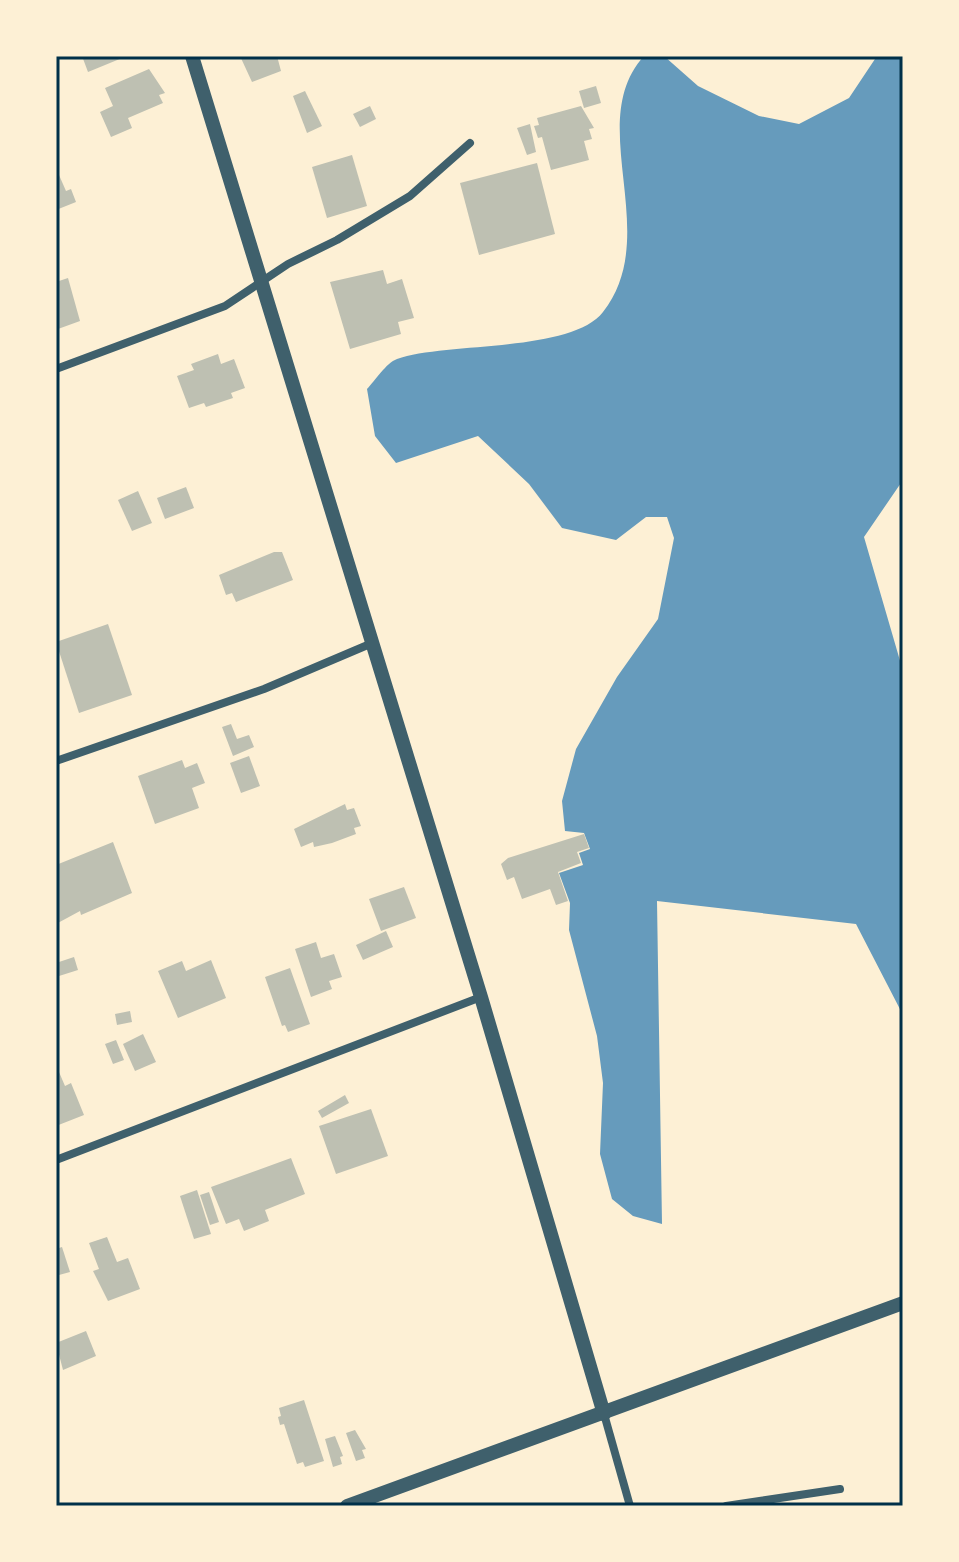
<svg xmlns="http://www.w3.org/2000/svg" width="959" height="1562" font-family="Spectral,serif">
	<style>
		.water { fill: #669bbc }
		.building { fill: #bec0b2 }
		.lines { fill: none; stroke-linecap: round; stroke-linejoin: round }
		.minor { stroke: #3f606c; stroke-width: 8 }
		.tertiary { stroke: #3f606c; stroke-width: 14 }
		.neatline { fill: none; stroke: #003049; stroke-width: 3 }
	</style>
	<rect width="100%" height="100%" fill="#fdf0d5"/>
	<path class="water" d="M 644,56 L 664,56 L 698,86 L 759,116 L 799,124 L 849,98 L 877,56 L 903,56 L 903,480 L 864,537 L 903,671 L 903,1015 L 856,924 L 657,901 L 662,1224 L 633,1216 L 612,1199 L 600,1154 L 603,1083 L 597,1036 L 569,930 L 570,903 L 559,873 L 583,865 L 579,853 L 590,849 L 584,833 L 565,831 L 562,801 L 576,749 L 617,677 L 658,619 L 674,538 L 667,517 L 646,517 L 616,540 L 562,528 L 529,484 L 478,436 L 396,463 L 375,436 L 367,389 C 375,381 386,363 397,359 C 444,342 571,353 603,312 C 664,234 583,123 644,56 Z"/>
	<g class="building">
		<polygon points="82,56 127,56 88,72"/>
		<polygon points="240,56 277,56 281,71 252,82"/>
		<polygon points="149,69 165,93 159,95 163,103 128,118 132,128 111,137 100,112 113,106 105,88"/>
		<polygon points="596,86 601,103 584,108 579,91"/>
		<polygon points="305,91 322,126 307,133 293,96"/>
		<polygon points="370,106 376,119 360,127 353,114"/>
		<polygon points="581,106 594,128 589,129 592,139 584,141 589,160 551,170 542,137 538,138 534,126 539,125 537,118"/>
		<polygon points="530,124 536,152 527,155 517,128"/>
		<polygon points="352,155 367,206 327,218 312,167"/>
		<polygon points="537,163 555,234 479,255 460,183"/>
		<polygon points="59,175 66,191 71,189 76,202 56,210 56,176"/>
		<polygon points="383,270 387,284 402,279 414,318 398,322 401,334 350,349 330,282"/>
		<polygon points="68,278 80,321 58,329 56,282"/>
		<polygon points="218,354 221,364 234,359 245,388 231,393 233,398 206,407 204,403 189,408 177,376 194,370 191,364"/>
		<polygon points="186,487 194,508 165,519 157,498"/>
		<polygon points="138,491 152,523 132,531 118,500"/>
		<polygon points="274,552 282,552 293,580 236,602 232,593 226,595 219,575"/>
		<polygon points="108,624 132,695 79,713 56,642"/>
		<polygon points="231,724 237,739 249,735 254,747 233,756 222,727"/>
		<polygon points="249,756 260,786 241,793 230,763"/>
		<polygon points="182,760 185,768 197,763 205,783 192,788 199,808 155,824 138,776"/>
		<polygon points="345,804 347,810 354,808 361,826 354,828 356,834 332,843 314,847 313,842 301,847 294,829"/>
		<polygon points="584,834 589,848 577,852 581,863 558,872 568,901 556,905 550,889 522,899 514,877 507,880 501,864 508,858"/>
		<polygon points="113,842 132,893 81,915 80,911 56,924 56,865"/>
		<polygon points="404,887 416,918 381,931 369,899"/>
		<polygon points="386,931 393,947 363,960 356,945"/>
		<polygon points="316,942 321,958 334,954 342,977 329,981 332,989 311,997 295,949"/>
		<polygon points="74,957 78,970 59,976 56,963"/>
		<polygon points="211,960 226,998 178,1018 158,971 182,961 186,971"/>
		<polygon points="290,968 310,1024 288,1032 285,1025 282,1026 265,977"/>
		<polygon points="130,1011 132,1022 117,1025 115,1014"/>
		<polygon points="143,1034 156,1062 135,1071 123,1044"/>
		<polygon points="116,1040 124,1060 113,1064 105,1044"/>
		<polygon points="59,1072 65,1086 71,1083 84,1115 56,1126 56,1073"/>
		<polygon points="345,1095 349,1103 322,1118 318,1111"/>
		<polygon points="371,1109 388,1156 336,1174 319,1126"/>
		<polygon points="291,1158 305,1194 265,1210 269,1221 244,1231 239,1219 226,1224 211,1187"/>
		<polygon points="197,1190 211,1234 194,1239 180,1196"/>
		<polygon points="209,1192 219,1222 210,1225 200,1195"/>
		<polygon points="107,1237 117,1262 128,1258 140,1289 108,1301 93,1271 99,1269 89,1243"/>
		<polygon points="62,1247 70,1272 59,1275 56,1249"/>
		<polygon points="86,1331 96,1356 63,1370 56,1343"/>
		<polygon points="304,1400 324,1461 305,1467 303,1462 297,1464 284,1424 280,1425 278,1417 281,1416 279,1408"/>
		<polygon points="355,1430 366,1449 362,1450 365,1458 356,1461 346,1433"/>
		<polygon points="335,1436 343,1456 340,1457 342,1464 333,1467 325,1439"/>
	</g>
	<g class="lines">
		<g class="minor">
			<polyline points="56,369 225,306 288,264 337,240 410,196 470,143"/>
			<polyline points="56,761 264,689 370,644"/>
			<polyline points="56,1160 481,997"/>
			<polyline points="604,1414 630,1506"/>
			<polyline points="726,1506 840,1489"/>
		</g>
		<g class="tertiary">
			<polyline points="192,56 481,997 604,1414"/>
			<polyline points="347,1506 903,1303"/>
		</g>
	</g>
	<rect width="959" height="1562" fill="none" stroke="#fdf0d5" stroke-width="116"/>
	<rect x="58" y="58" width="843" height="1446" class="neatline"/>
</svg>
